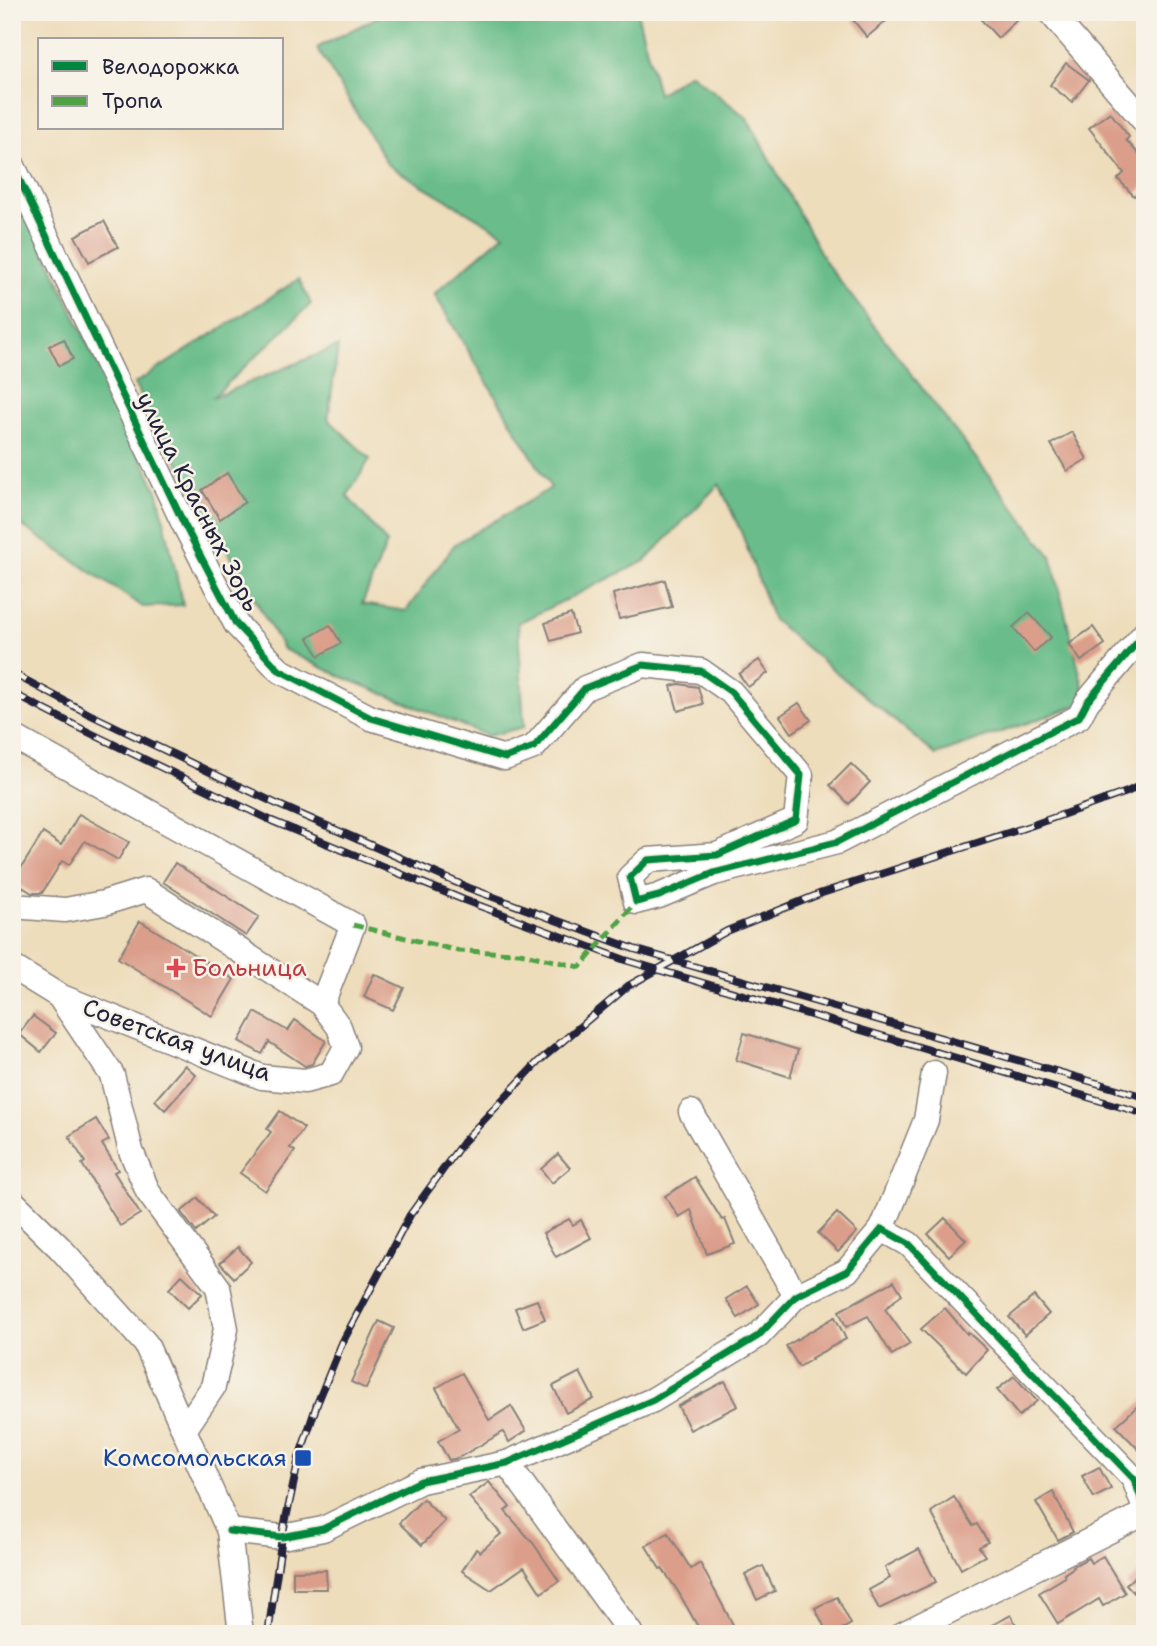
<svg xmlns="http://www.w3.org/2000/svg" width="1157" height="1646" font-family="'Shantell Sans',sans-serif">
	<style>
		.forest { fill: #6bbd8a; stroke: #467062; stroke-width: 2 }
		.building { fill: #db9e8a }
		.lines { fill: none; stroke-linecap: round; stroke-linejoin: round }
		.minor-casing { stroke: #88807b; stroke-width: 27 }
		.minor { stroke: #fff; stroke-width: 24 }
		.rail-casing { stroke: #22223b; stroke-width: 8 }
		.rail { stroke: #f7f3e8; stroke-width: 5; stroke-dasharray: 16; stroke-linecap: butt }
		.quiet { stroke: #50a245; stroke-width: 5; stroke-dasharray: 10 5; stroke-linecap: butt }
		.cycleway-casing { stroke: #f7f3e8; stroke-width: 11 }
		.cycleway { stroke: #00873e; stroke-width: 7 }
		.health-dot { fill: #e0444e; stroke: #f7f3e8; stroke-width: 2.5 }
		.transit-dot { fill: #1a4fb4; stroke: #f7f3e8; stroke-width: 2.5 }
		.labels { text-anchor: middle; dominant-baseline: central; stroke-width: 5; stroke-linejoin: round; paint-order: stroke }
		.street-label { font-size: 24px; fill: #22223b; stroke: #f7f3e8 }
		.health-label { font-size: 24px; fill: #be3a42; stroke: #f7f3e8; text-anchor: start }
		.transit-label { font-size: 24px; fill: #164399; stroke: #f7f3e8; text-anchor: end }
	</style>
	<rect width="100%" height="100%" fill="#f7f3e8"/>
	<filter id="ink" filterUnits="userSpaceOnUse"><feTurbulence type="fractalNoise" baseFrequency=".0143" numOctaves="2"/><feDisplacementMap in="SourceGraphic" scale="14" xChannelSelector="R" yChannelSelector="G"/><feConvolveMatrix kernelMatrix="1 2 1 2 8 2 1 2 1" color-interpolation-filters="sRGB"/></filter>
	<filter id="wash" filterUnits="userSpaceOnUse"><feTurbulence type="fractalNoise" baseFrequency=".00686" numOctaves="4" result="noise"/><feDisplacementMap in="SourceGraphic" scale="28" xChannelSelector="R" yChannelSelector="G"/><feGaussianBlur stdDeviation="1.57" result="paint"/><feColorMatrix in="noise" values="0 0 0 0 0 0 0 0 0 0 0 0 0 0 0 0 0 1.4 0 .05"/><feComposite in="paint" operator="in"/></filter>
	<g filter="url(#wash)">
		<rect width="100%" height="100%" fill="#edb"/>
		<g class="forest">
			<polygon points="387,12 637,12 658,94 690,73 747,118 826,263 1051,556 1087,702 936,755 773,620 742,534 719,484 645,561 518,623 524,727 488,736 340,676 283,649 134,384 299,279 311,304 212,398 338,346 328,419 370,459 347,496 387,543 362,604 406,611 455,544 551,488 434,294 504,234 388,165 317,48"/>
			<polygon points="12,181 158,493 183,605 143,607 12,519"/>
		</g>
		<g id="blocks">
			<g class="building">
				<polygon points="862,12 897,12 867,37 853,20"/>
				<polygon points="974,12 1025,12 998,38"/>
				<polygon points="1066,63 1089,80 1072,102 1050,85"/>
				<polygon points="1110,112 1129,137 1126,140 1145,161 1145,186 1134,196 1118,179 1124,173 1089,128"/>
				<polygon points="104,221 118,247 89,262 75,236"/>
				<polygon points="64,339 73,359 59,366 49,346"/>
				<polygon points="1072,432 1087,459 1067,471 1051,444"/>
				<polygon points="227,473 245,502 220,519 202,490"/>
				<polygon points="665,580 672,607 619,619 613,594"/>
				<polygon points="1029,613 1051,637 1034,652 1013,627"/>
				<polygon points="571,614 577,633 551,641 545,623"/>
				<polygon points="330,625 341,643 319,656 308,638"/>
				<polygon points="1093,627 1105,644 1081,661 1069,644"/>
				<polygon points="759,660 768,673 748,687 739,674"/>
				<polygon points="679,684 698,687 703,704 678,711 671,686"/>
				<polygon points="799,703 811,720 792,733 780,716"/>
				<polygon points="851,764 870,782 849,804 830,785"/>
				<polygon points="79,814 129,842 118,860 85,841 69,865 62,861 42,893 32,893 13,881 43,833 61,845"/>
				<polygon points="175,863 259,917 246,936 163,882"/>
				<polygon points="140,921 234,979 212,1016 118,958"/>
				<polygon points="374,974 404,988 393,1010 364,997"/>
				<polygon points="255,1012 288,1031 295,1020 326,1041 312,1064 305,1066 269,1042 262,1054 239,1041"/>
				<polygon points="33,1016 56,1033 41,1052 19,1034"/>
				<polygon points="744,1033 798,1050 790,1077 736,1060"/>
				<polygon points="185,1065 196,1075 165,1110 155,1100"/>
				<polygon points="280,1111 304,1128 290,1148 295,1151 265,1191 240,1173 271,1132 267,1129"/>
				<polygon points="96,1119 109,1140 102,1144 118,1170 114,1172 140,1214 120,1226 82,1164 85,1162 69,1136"/>
				<polygon points="558,1154 570,1168 552,1183 541,1169"/>
				<polygon points="695,1177 722,1220 725,1219 735,1244 707,1254 691,1210 679,1217 665,1196"/>
				<polygon points="198,1198 214,1217 196,1232 181,1212"/>
				<polygon points="837,1213 857,1232 838,1252 818,1233"/>
				<polygon points="945,1218 966,1240 949,1256 928,1234"/>
				<polygon points="569,1219 573,1225 581,1220 591,1238 556,1257 543,1233"/>
				<polygon points="238,1247 251,1262 234,1278 220,1263"/>
				<polygon points="182,1275 202,1294 188,1308 169,1289"/>
				<polygon points="894,1281 902,1294 885,1309 910,1344 892,1355 868,1316 846,1327 839,1311"/>
				<polygon points="747,1286 759,1304 738,1318 726,1299"/>
				<polygon points="1034,1296 1049,1314 1025,1335 1009,1317"/>
				<polygon points="537,1300 545,1319 523,1328 515,1308"/>
				<polygon points="945,1308 967,1334 968,1332 987,1350 966,1373 921,1329"/>
				<polygon points="835,1317 846,1339 811,1358 812,1359 799,1367 786,1346"/>
				<polygon points="379,1321 394,1328 366,1389 351,1382"/>
				<polygon points="580,1372 594,1399 566,1413 553,1386"/>
				<polygon points="462,1373 489,1420 511,1406 526,1431 509,1442 503,1432 458,1458 449,1460 438,1441 459,1429 436,1388"/>
				<polygon points="1014,1376 1037,1401 1019,1416 997,1390"/>
				<polygon points="725,1381 738,1406 690,1430 678,1406"/>
				<polygon points="1145,1399 1145,1456 1116,1426"/>
				<polygon points="1099,1467 1111,1489 1094,1498 1082,1476"/>
				<polygon points="489,1482 510,1507 505,1511 533,1543 559,1581 541,1593 524,1567 491,1590 462,1571 476,1549 480,1552 501,1534 469,1497"/>
				<polygon points="1053,1492 1073,1532 1058,1540 1036,1502"/>
				<polygon points="954,1497 973,1526 977,1524 988,1542 979,1547 985,1556 961,1569 931,1512"/>
				<polygon points="423,1499 445,1521 422,1545 399,1523"/>
				<polygon points="668,1533 691,1569 700,1563 738,1634 702,1634 679,1593 662,1568 660,1569 646,1546"/>
				<polygon points="919,1549 936,1582 879,1609 869,1590 890,1578 885,1567"/>
				<polygon points="1103,1556 1125,1593 1103,1606 1099,1599 1058,1624 1039,1593 1065,1577 1064,1574 1074,1567 1073,1566 1088,1558 1091,1563"/>
				<polygon points="763,1566 775,1591 757,1600 745,1575"/>
				<polygon points="1145,1568 1145,1605 1126,1584"/>
				<polygon points="326,1570 327,1589 293,1589 293,1571"/>
				<polygon points="837,1597 851,1624 833,1634 828,1634 815,1608"/>
				<polygon points="1011,1615 1021,1634 975,1634"/>
			</g>
		</g>
	</g>
	<g filter="url(#ink)">
		<use href="#blocks" fill-opacity="0" stroke="#88807b" stroke-width="2"/>
		<g class="lines">
			<defs>
				<g id="minor">
					<polyline points="1050,12 1145,122"/>
					<polyline points="12,164 184,524 236,624 279,670 371,718 505,758 534,747 585,688 643,665 701,671 731,692 801,775 796,820 717,855 648,860 630,877 636,902 659,896 714,873 837,842 1079,717 1087,702 1145,633"/>
					<polyline points="12,736 353,925 322,1004"/>
					<polyline points="12,906 65,910 104,903 146,890 322,1004 339,1027 346,1047 331,1074 305,1081 262,1077 59,996"/>
					<polyline points="12,967 59,996 112,1075 131,1151 148,1192 218,1287 226,1329 213,1387 184,1430 229,1531 241,1634"/>
					<polyline points="691,1112 796,1296"/>
					<polyline points="12,1201 61,1249 146,1344 184,1430"/>
					<polyline points="882,1229 926,1120 934,1073"/>
					<polyline points="507,1463 631,1634"/>
					<polyline points="229,1531 282,1537 323,1529 421,1481 507,1463 653,1400 758,1336 796,1296 847,1271 882,1229 909,1244 1134,1479 1145,1509"/>
					<polyline points="903,1634 1145,1513"/>
				</g>
			</defs>
			<use href="#minor" class="minor-casing"/>
			<use href="#minor" class="minor"/>
			<defs>
				<g id="rail">
					<polyline points="12,673 89,714 279,805 469,888 634,949 1145,1097"/>
					<polyline points="12,693 82,729 272,821 464,900 625,960 1145,1114"/>
					<polyline points="268,1634 282,1537 299,1458 317,1404 342,1343 410,1215 463,1142 538,1062 628,986 727,931 822,893 1033,825 1127,792 1145,783"/>
				</g>
			</defs>
			<use href="#rail" class="rail-casing"/>
			<use href="#rail" class="rail"/>
			<polyline class="quiet" points="353,925 459,951 520,953 580,967 636,902"/>
			<defs>
				<g id="cycleway">
					<polyline points="12,164 184,524 236,624 279,670 371,718 505,758 534,747 585,688 643,665 701,671 731,692 801,775 796,820 717,855 648,860 630,877 636,902 659,896 714,873 837,842 1079,717 1087,702 1145,633"/>
					<polyline points="229,1531 282,1537 323,1529 421,1481 507,1463 653,1400 758,1336 796,1296 847,1271 882,1229 909,1244 1134,1479 1145,1509"/>
				</g>
			</defs>
			<use href="#cycleway" class="cycleway-casing"/>
			<use href="#cycleway" class="cycleway"/>
		</g>
	</g>
	<path class="health-dot" d="M172.5 957.5h7v7h7v7h-7v7h-7v-7h-7v-7h7z"/>
	<rect class="transit-dot" x="294" y="1449" width="18" height="18" rx="3.5"/>
	<g class="labels">
		<g class="street-label">
			<text transform="translate(198 502) rotate(63)">улица Красных Зорь</text>
			<text transform="translate(177 1040) rotate(20)">Советская улица</text>
		</g>
		<g class="health-label">
			<text x="192" y="968">Больница</text>
		</g>
		<g class="transit-label">
			<text x="287" y="1458">Комсомольская</text>
		</g>
	</g>
	<rect width="1157" height="1646" fill="none" stroke="#f7f3e8" stroke-width="42"/>
	<rect x="38" y="38" width="245" height="91" fill="#f7f3e8" stroke="#a29fa3" stroke-width="2"/>
	<rect x="52" y="61" width="35" height="10" fill="#00873e" stroke="#a29fa3" stroke-width="2"/>
	<text x="102" y="74" font-size="21" fill="#22223b">Велодорожка</text>
	<rect x="52" y="96" width="35" height="10" fill="#50a245" stroke="#a29fa3" stroke-width="2"/>
	<text x="102" y="108" font-size="21" fill="#22223b">Тропа</text>
</svg>
